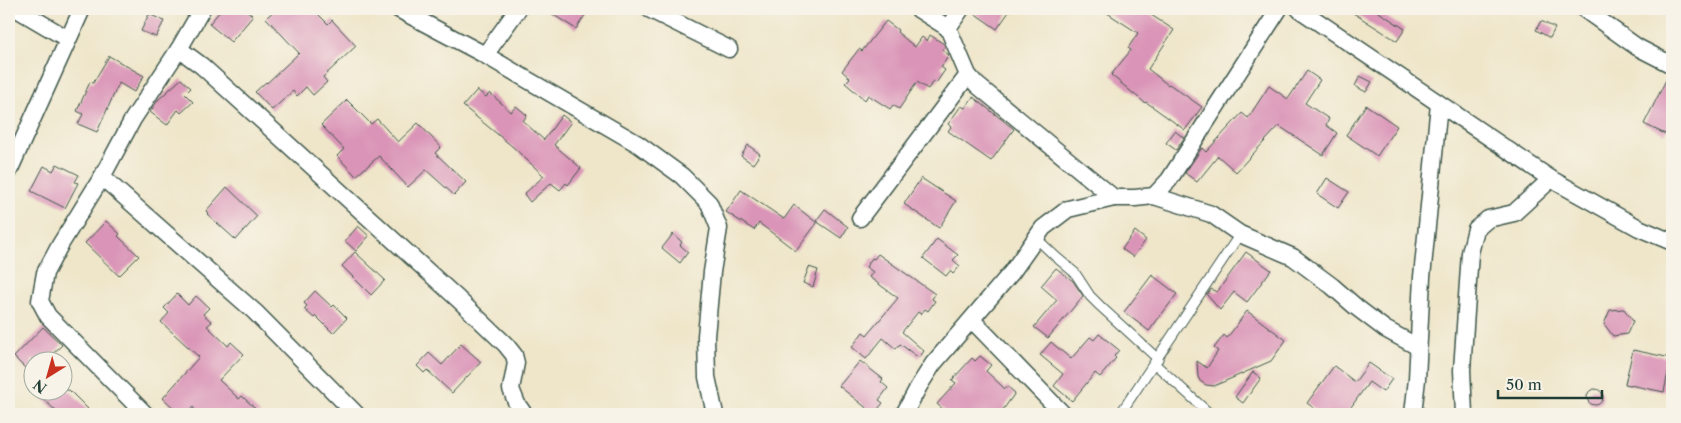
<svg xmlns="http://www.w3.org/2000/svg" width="1681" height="423" font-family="'Libre Caslon Text',serif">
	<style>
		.building { fill: #da94b7 }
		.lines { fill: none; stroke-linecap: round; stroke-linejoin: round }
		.lane-casing { stroke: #3e564a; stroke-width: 11 }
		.street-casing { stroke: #3e564a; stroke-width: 19 }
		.lane { stroke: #fff; stroke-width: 9 }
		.street { stroke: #fff; stroke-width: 16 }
	</style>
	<rect width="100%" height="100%" fill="#f7f3e8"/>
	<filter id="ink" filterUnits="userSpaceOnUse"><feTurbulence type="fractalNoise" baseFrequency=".02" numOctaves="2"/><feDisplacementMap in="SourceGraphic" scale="10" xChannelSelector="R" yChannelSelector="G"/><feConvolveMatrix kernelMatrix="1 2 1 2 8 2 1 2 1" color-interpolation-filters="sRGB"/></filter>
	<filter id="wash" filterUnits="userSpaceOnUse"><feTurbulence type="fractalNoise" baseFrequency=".0096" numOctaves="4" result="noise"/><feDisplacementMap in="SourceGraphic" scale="20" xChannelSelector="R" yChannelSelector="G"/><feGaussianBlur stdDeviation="1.12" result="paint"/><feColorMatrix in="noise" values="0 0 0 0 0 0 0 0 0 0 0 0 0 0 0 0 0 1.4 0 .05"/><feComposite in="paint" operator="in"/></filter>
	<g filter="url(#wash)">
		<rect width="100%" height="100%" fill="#efe6ca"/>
		<g id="blocks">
			<g class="building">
				<polygon points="222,9 245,9 253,16 231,42 209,24"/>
				<polygon points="276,9 313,9 328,24 332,20 356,46 323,77 327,82 313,95 306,87 297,96 293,91 272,110 255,92 266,82 267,83 299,53 266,18"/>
				<polygon points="544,9 589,9 576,29"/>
				<polygon points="971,9 1011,9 997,29 971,11"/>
				<polygon points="1101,9 1142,9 1174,30 1148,69 1168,85 1169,84 1202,107 1185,130 1146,102 1145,103 1111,75 1131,50 1128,48 1138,33"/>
				<polygon points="1347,9 1374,9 1405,29 1397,41"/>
				<polygon points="149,14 164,21 156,37 141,31"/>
				<polygon points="886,21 898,30 897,32 915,47 922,37 927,41 930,35 944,44 945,46 942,50 949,55 941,67 945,70 936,83 933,81 928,89 917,82 899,109 893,105 890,109 868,95 865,100 845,83 850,78 842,71 859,49 862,51"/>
				<polygon points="1541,21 1555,28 1550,38 1536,30"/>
				<polygon points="109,56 144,76 134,92 119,83 97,132 78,124 83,114 77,111 90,82 93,83"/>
				<polygon points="1307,71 1320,80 1305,103 1329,119 1326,125 1337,133 1323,155 1279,126 1236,172 1218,156 1197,182 1185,173 1202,148 1206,152 1242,113 1248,118 1269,86 1288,99"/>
				<polygon points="1669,74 1672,75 1672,120 1665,134 1644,124"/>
				<polygon points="1360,76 1372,82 1366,92 1355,86"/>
				<polygon points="181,79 191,88 185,94 193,102 181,113 178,110 167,125 150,112 158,100"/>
				<polygon points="477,90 486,97 490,93 511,112 516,106 527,115 523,121 544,140 562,115 571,122 554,145 581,168 568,185 566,183 560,190 551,183 530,202 524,194 544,176 513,147 463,106"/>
				<polygon points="973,97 1014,129 991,161 948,131 951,127 948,124 961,106 965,108"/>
				<polygon points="347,100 371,124 377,119 398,142 418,123 441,147 435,153 466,182 454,195 426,170 408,187 379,156 356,176 337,156 344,149 321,125"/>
				<polygon points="1366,105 1397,126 1377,156 1346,135"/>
				<polygon points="1175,131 1184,138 1176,150 1166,143"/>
				<polygon points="748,145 760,154 753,164 741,156"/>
				<polygon points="57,164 79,175 75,182 78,183 65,208 31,191 44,166 53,171"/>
				<polygon points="921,178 956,201 939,228 904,204"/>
				<polygon points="1327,178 1349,192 1338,208 1317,194"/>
				<polygon points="227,187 257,216 236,240 207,214 208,213 206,211"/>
				<polygon points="741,190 784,219 794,205 817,223 796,251 759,223 754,230 726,212"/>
				<polygon points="825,209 848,227 841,238 816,221"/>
				<polygon points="106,221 120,234 118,236 139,256 119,276 85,243"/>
				<polygon points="358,226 369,236 356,251 345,241"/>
				<polygon points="1135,231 1146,240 1133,257 1122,249"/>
				<polygon points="673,234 682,242 680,245 688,252 680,263 662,248"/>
				<polygon points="937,239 958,255 953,260 960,266 953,274 950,271 946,276 923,258"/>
				<polygon points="355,252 385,280 371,295 342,266"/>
				<polygon points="1246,252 1271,270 1247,302 1234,292 1220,310 1207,295 1211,289 1217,292"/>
				<polygon points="878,254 935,294 932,299 935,301 928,311 925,309 921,314 918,312 902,332 924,351 919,358 900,344 896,349 883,338 866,359 852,347 863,332 867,335 898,298 869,277 873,272 866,267 872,258 874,259"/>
				<polygon points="809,267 818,270 813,287 803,283"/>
				<polygon points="1056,268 1073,281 1083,296 1048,338 1034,327 1057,300 1041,286"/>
				<polygon points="1152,275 1177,294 1149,331 1124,312"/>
				<polygon points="315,291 332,307 334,305 347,318 333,333 316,316 314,318 304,309 307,306 304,303"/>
				<polygon points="177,294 188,305 196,296 209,308 203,314 212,322 207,326 228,346 231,342 244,354 219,380 239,399 242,396 261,414 198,414 193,407 187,414 180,414 163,398 199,357 161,322 169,313 164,308"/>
				<polygon points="1624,309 1633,321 1627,334 1613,336 1604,324 1610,310"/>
				<polygon points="1247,311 1286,340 1271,361 1214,386 1206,385 1200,381 1198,377 1197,361 1207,368 1218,351 1214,348 1224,335 1227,338"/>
				<polygon points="43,327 62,345 46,360 32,360 32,375 14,357"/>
				<polygon points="1099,334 1119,350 1114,356 1116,358 1100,377 1095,373 1072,401 1054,386 1063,374 1040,355 1051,342 1071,359 1090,337 1094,340"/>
				<polygon points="461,344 481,362 452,393 427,370 424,373 417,366 429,353 442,365"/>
				<polygon points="1633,350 1671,358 1664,392 1625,384"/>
				<polygon points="980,356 991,365 986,371 1005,389 1007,386 1015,393 1000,414 948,414 937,404 956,383 952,380 972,358 975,361"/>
				<polygon points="860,361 883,379 881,382 888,388 879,400 883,403 874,414 839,386"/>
				<polygon points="1369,363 1392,379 1383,392 1369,382 1346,414 1322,414 1307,403 1334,366 1355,382"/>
				<polygon points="1253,372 1261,378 1243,403 1235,397"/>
				<circle cx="1595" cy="397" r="8"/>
				<polygon points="34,390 69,390 88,409 82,414 59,414"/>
			</g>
		</g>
	</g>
	<g filter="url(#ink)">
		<use href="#blocks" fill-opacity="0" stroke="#3e564a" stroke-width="1"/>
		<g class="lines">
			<defs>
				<g id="lane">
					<polyline points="1036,238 1056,257 1075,273 1090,296 1100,306 1158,359"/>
					<polyline points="1155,364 1210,414"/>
					<polyline points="1120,414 1240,234"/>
				</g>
				<g id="street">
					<polyline points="17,9 68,39"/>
					<polyline points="202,9 179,49 202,66 458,299 506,345 514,355 516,363 511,389 517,404 524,414"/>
					<polyline points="398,9 485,55 518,9"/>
					<polyline points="649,9 729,49"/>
					<polyline points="918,9 948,28 968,75 977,85 1114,198"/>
					<polyline points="1299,9 1551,179 1639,228 1672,242"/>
					<polyline points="1584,9 1637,47 1672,65"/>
					<polyline points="948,28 961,9"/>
					<polyline points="485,55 638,144 682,176 709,203 719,228 712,272 706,336 707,377 715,414"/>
					<polyline points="9,171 82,9"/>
					<polyline points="102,177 255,312 356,414"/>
					<polyline points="1154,196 1211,214 1240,234 1293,257 1332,286 1356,307 1385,329 1418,347"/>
					<polyline points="860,218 968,75"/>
					<polyline points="972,320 1063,414"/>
					<polyline points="145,414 48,316 40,301 45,273 60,245 102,177 133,119 179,49"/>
					<polyline points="904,414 919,386 933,364 1012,272 1043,228 1068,209 1114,198 1135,198 1154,196 1169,180 1279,9"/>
					<polyline points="1413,414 1417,379 1422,277 1439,104"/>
					<polyline points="1464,414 1462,370 1470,253 1476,229 1488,219 1514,213 1551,179"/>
				</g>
			</defs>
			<use href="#lane" class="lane-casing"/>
			<use href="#street" class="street-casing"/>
			<use href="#lane" class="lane"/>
			<use href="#street" class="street"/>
		</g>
	</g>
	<rect width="1681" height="423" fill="none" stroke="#f7f3e8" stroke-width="30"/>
	<g transform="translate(48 376) rotate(217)"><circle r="24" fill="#f7f3e8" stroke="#a1aaa0"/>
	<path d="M0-4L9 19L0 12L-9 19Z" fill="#c8321e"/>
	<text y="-8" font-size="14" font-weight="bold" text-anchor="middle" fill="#1f3d34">N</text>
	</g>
	<path d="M1498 390v8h104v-8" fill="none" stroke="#1f3d34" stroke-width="2.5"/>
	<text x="1506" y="390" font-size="15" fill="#1f3d34" stroke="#f7f3e8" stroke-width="4" paint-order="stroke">50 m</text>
</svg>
